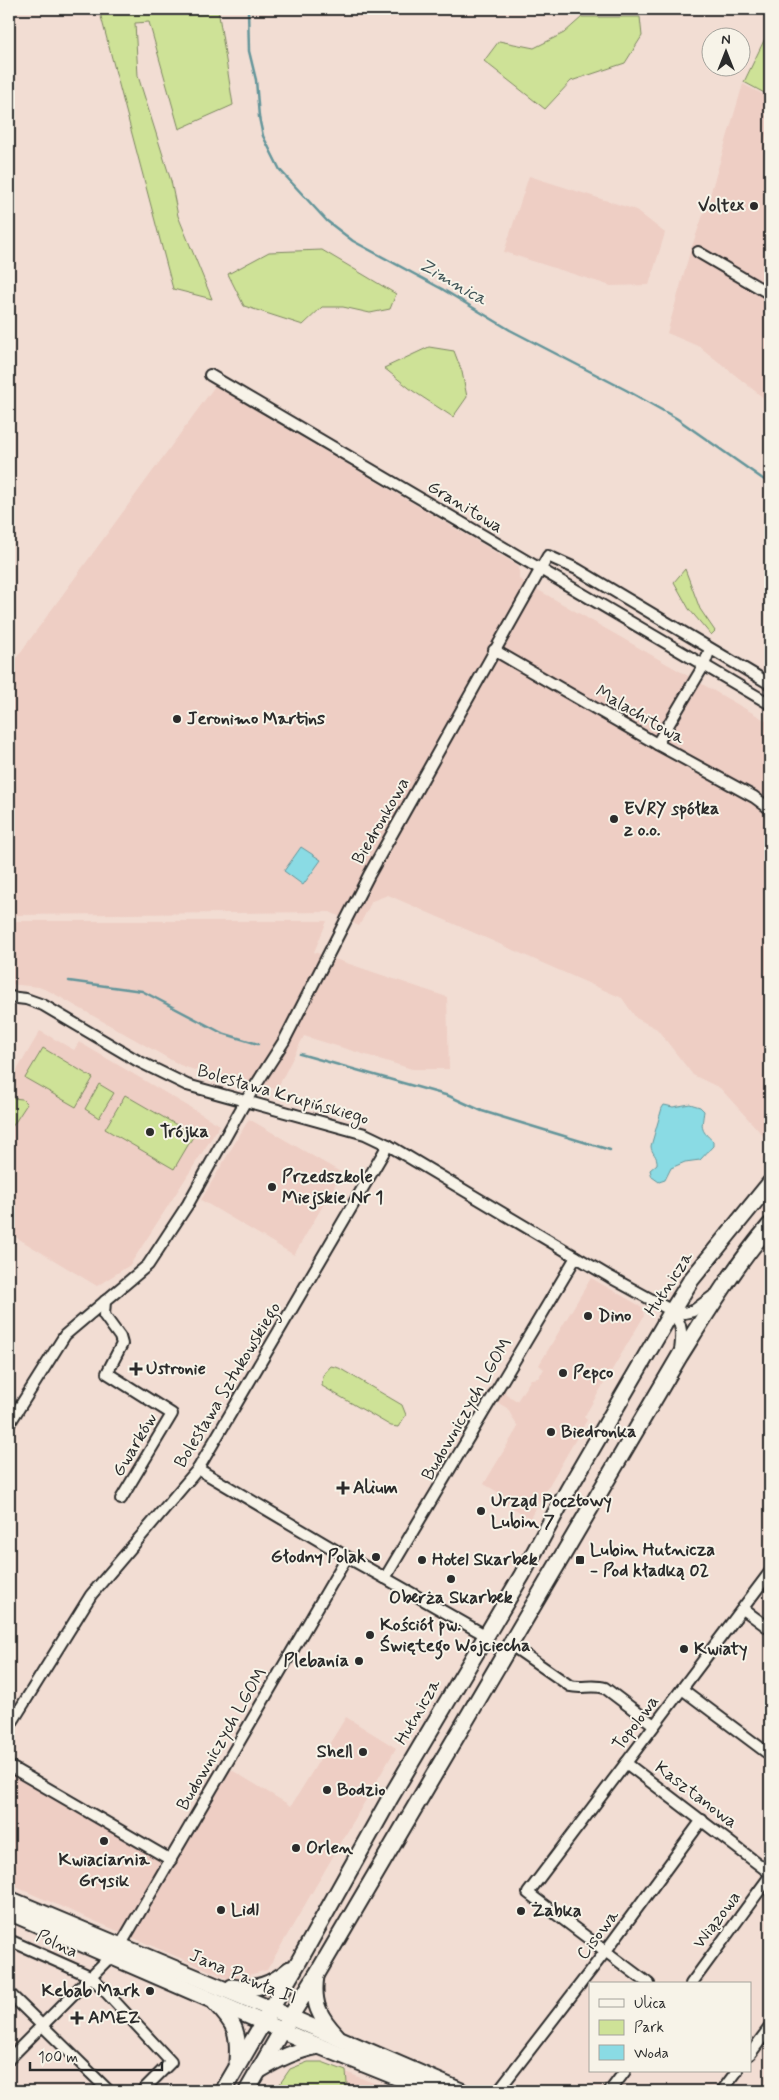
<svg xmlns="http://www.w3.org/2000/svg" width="779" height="2100" font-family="Mynerve,sans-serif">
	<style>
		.built { fill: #eecec4 }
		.green { fill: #cee297; stroke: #7c8661 }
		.water { fill: #8adbe4; stroke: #64959a }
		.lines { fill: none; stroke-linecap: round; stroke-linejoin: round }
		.stream { stroke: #64959a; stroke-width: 2.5 }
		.street-casing { stroke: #2b2b2b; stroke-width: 14 }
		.secondary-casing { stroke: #2b2b2b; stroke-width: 19 }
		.street { stroke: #f7f3e8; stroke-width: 10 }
		.secondary { stroke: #f7f3e8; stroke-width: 15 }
		.poi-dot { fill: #2b2b2b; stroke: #f7f3e8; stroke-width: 2 }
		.labels { text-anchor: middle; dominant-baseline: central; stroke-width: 4; stroke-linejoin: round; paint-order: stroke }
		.poi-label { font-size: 18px; font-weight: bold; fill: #2b2b2b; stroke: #f7f3e8; text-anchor: start }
		.street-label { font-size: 18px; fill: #2b2b2b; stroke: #f7f3e8 }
		.water-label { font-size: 19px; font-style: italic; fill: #435759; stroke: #f7f3e8 }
	</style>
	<rect width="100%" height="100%" fill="#f2ddd3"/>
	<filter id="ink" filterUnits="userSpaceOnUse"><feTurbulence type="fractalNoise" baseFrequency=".02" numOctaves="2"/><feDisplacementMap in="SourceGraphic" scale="10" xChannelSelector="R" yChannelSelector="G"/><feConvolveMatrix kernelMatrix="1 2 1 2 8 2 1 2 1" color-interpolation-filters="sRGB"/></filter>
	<g filter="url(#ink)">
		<g class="built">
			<polygon points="743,84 770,98 770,403 700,347 667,333 690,252 710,195"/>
			<polygon points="529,176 636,210 665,233 649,285 611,286 504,252"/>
			<polygon points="215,386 519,566 519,579 770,723 770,1143 720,1088 693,1075 657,1029 636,1018 622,998 388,895 372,901 359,926 330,912 9,915 9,668"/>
			<polygon points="9,921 327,921 314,952 447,997 449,1069 412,1069 304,1036 277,1089 212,1076 180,1065 51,992 39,987 9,984"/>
			<polygon points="40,1031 74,1050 79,1042 220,1125 130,1265 97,1286 9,1233 9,1084"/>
			<polygon points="249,1119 342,1173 294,1255 201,1200"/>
			<polygon points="591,1278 642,1307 644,1316 584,1417 587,1420 530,1518 503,1502 506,1497 484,1484 518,1427 507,1408 495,1401 504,1388 506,1394 517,1401 531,1379 538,1378 544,1369 539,1365"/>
			<polygon points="346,1717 396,1748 267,1970 231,1980 9,1884 9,1777 11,1772 173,1866 230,1769 291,1806"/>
			<polygon points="322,2062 378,2085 382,2091 276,2091"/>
		</g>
		<g class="green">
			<polygon points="99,9 218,9 233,105 179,129 149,22 135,23 138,76 171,181 178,216 212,299 173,289"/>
			<polygon points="582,17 640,17 642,36 625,63 571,81 545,109 484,61 499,41 534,48 564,33"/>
			<polygon points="770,28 770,96 744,82"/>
			<polygon points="322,250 396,294 390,309 370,313 343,307 322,307 303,325 244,306 228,274 269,252"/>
			<polygon points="429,347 454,351 462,372 467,397 453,417 413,391 384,368"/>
			<polygon points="685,569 700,609 715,631 711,635 689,609 674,582"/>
			<polygon points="43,1048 93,1078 76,1107 25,1078"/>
			<polygon points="99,1084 114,1093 99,1118 85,1109"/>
			<polygon points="125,1095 194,1135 174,1169 105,1129"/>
			<polygon points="13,1098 22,1099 27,1104 12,1127 9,1127 9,1105"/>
			<polygon points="331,1366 339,1368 402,1405 406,1415 398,1427 391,1426 322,1386 323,1375"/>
			<polygon points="308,2062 322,2062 346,2071 347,2083 343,2091 275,2091 290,2069"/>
		</g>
		<g class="water">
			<polygon points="301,847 321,860 303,885 284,871"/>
			<path d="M 690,1104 L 700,1107 L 704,1111 C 702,1127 699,1129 713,1141 L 713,1146 L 700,1160 L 685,1162 L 671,1168 L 665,1180 L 659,1182 L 652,1177 L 650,1170 L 657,1164 C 658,1156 651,1153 651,1146 L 662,1108 L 664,1105 L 673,1107 Z"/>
		</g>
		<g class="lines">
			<g class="stream">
				<polyline points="248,9 249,51 256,80 259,117 263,136 280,170 327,221 353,241 442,289 510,330 626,390 676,418 770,484"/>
				<polyline points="69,981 142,991 222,1033 258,1044"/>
				<polyline points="300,1054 449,1096 482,1111 610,1150"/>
			</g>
			<defs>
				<g id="street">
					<polyline points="698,252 770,294"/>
					<polyline points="210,375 770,704"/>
					<polyline points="494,650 657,744 754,797 770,809"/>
					<polyline points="657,744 704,665 710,649"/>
					<polyline points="9,997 26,999 43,1005 138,1061 187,1085 365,1134 388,1145 610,1277 672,1311 684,1313 693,1311 713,1296"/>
					<polyline points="105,1301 104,1315 120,1337 122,1344 107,1373 172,1414 121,1499"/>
					<path d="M 672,1311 C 683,1324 682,1335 680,1351"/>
					<polyline points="9,1424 65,1335 148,1265 188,1204 245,1102 284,1041 369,875 548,556 577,569 770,684"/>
					<polyline points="198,1469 347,1557"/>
					<polyline points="385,1578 485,1635"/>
					<polyline points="743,1609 770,1629"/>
					<path d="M 511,1645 L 570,1686 C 582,1689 593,1684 605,1688 L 654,1725"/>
					<polyline points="682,1689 770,1755"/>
					<polyline points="9,1727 91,1595 198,1469 388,1145"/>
					<polyline points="626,1763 770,1873"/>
					<polyline points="9,1766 171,1860"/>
					<polyline points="9,1940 92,1977 171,2062 142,2091"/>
					<polyline points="120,1946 347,1557 385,1578 576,1257"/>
					<polyline points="649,1984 528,1893 770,1572"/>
					<polyline points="691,1984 770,1876"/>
					<polyline points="9,1993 109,2091"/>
					<polyline points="750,2054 770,2027"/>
					<polyline points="9,2059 111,1956"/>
					<polyline points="498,2091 605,1952 702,1820"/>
					<polyline points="610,2091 625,2071"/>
					<polyline points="722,2091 737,2071"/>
				</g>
				<g id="secondary">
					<polyline points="9,1899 271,2009 461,2091"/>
					<polyline points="9,1912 299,2038 431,2091"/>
					<path d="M 316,1976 C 312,2003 319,2017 337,2036"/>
					<path d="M 232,1987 C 256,1991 272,1984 290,1969"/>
					<path d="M 215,2003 C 236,2025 239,2032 237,2062"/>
					<path d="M 260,2070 C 282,2057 295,2051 319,2046"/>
					<polyline points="223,2091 299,1961 389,1800 522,1575 568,1490 672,1311 691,1280 770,1183"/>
					<path d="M 247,2091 L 282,2030 L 317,1974 L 679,1357 C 708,1311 735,1266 770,1225"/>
				</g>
			</defs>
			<use href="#street" class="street-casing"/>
			<use href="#secondary" class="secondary-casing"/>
			<use href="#street" class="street"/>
			<use href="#secondary" class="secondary"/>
		</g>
	</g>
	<g class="poi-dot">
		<circle cx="754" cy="206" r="5"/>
		<circle cx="177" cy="719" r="5"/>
		<circle cx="614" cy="819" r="5"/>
		<circle cx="150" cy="1132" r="5"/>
		<circle cx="272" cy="1187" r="5"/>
		<circle cx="588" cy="1316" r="5"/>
		<path d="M133.5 1361.5h5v5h5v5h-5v5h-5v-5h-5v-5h5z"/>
		<circle cx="563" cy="1373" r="5"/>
		<circle cx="551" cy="1432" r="5"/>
		<path d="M340.5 1480.5h5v5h5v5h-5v5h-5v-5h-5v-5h5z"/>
		<circle cx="481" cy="1511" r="5"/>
		<circle cx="376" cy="1557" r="5"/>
		<circle cx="422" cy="1560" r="5"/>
		<rect x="575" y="1555" width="10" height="10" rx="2.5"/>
		<circle cx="451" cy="1579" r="5"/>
		<circle cx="370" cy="1635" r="5"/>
		<circle cx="684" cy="1649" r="5"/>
		<circle cx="359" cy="1661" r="5"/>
		<circle cx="363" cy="1752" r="5"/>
		<circle cx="327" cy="1790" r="5"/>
		<circle cx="104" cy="1841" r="5"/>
		<circle cx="296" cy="1848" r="5"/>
		<circle cx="221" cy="1910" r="5"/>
		<circle cx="521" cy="1911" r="5"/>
		<circle cx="150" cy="1991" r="5"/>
		<path d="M74.5 2010.5h5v5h5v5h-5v5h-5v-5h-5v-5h5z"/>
	</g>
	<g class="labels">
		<g class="poi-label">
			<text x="744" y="206" text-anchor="end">Voltex</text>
			<text x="187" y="719">Jeronimo Martins</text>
			<text x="624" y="809">EVRY spółka<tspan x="624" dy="21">z o.o.</tspan></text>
			<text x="160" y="1132">Trójka</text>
			<text x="282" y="1177">Przedszkole<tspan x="282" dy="21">Miejskie Nr 1</tspan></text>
			<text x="598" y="1316">Dino</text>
			<text x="146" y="1369">Ustronie</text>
			<text x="573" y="1373">Pepco</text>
			<text x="561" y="1432">Biedronka</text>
			<text x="353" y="1488">Alium</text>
			<text x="491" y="1501">Urząd Pocztowy<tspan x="491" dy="21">Lubin 7</tspan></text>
			<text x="590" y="1550">Lubin Hutnicza<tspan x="590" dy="21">- Pod kładką 02</tspan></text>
			<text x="366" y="1557" text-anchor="end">Głodny Polak</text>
			<text x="432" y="1560">Hotel Skarbek</text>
			<text x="451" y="1598" text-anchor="middle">Oberża Skarbek</text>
			<text x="380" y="1625">Kościół pw.<tspan x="380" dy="21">Świętego Wojciecha</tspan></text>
			<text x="694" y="1649">Kwiaty</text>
			<text x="349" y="1661" text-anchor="end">Plebania</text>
			<text x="353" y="1752" text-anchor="end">Shell</text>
			<text x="337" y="1790">Bodzio</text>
			<text x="306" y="1848">Orlen</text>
			<text x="104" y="1860" text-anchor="middle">Kwiaciarnia<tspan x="104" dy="21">Grysik</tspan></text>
			<text x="231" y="1910">Lidl</text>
			<text x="531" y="1911">Żabka</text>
			<text x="140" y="1991" text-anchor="end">Kebab Mark</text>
			<text x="88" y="2018">AMEZ</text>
		</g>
		<g class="street-label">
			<text transform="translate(465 507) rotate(31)">Granitowa</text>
			<text transform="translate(640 715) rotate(30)">Malachitowa</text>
			<text transform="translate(381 821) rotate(-60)">Biedronkowa</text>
			<text transform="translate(283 1095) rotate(16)">Bolesława Krupińskiego</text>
			<text transform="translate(669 1284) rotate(-57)">Hutnicza</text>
			<text transform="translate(228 1385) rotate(-59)">Bolesława Sztukowskiego</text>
			<text transform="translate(467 1409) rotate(-60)">Budowniczych LGOM</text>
			<text transform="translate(135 1445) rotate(-59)">Gwarków</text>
			<text transform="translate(418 1712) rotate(-60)">Hutnicza</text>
			<text transform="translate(636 1723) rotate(-53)">Topolowa</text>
			<text transform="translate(222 1739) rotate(-60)">Budowniczych LGOM</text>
			<text transform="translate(696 1795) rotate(37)">Kasztanowa</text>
			<text transform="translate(717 1920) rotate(-53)">Wiązowa</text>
			<text transform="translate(598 1935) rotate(-53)">Cisowa</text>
			<text transform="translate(57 1944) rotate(25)">Polna</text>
			<text transform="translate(243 1977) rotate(23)">Jana Pawła II</text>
		</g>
		<g class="water-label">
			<text transform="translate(453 282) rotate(30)">Zimnica</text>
		</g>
	</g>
	<rect width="779" height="2100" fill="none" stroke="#f7f3e8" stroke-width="30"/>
	<rect x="15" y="15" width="749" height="2070" fill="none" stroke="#2b2b2b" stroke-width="2" filter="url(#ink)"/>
	<rect x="589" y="1982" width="162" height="90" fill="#f7f3e8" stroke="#a5a39c"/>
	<rect x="599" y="1999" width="25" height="8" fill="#f7f3e8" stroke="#a5a39c"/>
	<text x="634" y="2008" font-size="15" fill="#2b2b2b">Ulica</text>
	<rect x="599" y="2020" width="25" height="15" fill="#cee297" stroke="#a5a39c"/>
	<text x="634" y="2032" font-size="15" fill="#2b2b2b">Park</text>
	<rect x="599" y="2045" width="25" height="15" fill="#8adbe4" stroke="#a5a39c"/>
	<text x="634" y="2058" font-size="15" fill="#2b2b2b">Woda</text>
	<g transform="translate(726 52)"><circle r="24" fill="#f7f3e8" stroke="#a5a39c"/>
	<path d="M0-4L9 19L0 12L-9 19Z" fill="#2b2b2b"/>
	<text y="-8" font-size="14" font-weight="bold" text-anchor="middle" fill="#2b2b2b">N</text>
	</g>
	<path d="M30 2062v8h132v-8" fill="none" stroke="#2b2b2b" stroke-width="2.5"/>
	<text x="38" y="2062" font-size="15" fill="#2b2b2b" stroke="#f7f3e8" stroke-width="4" paint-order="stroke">100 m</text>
</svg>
